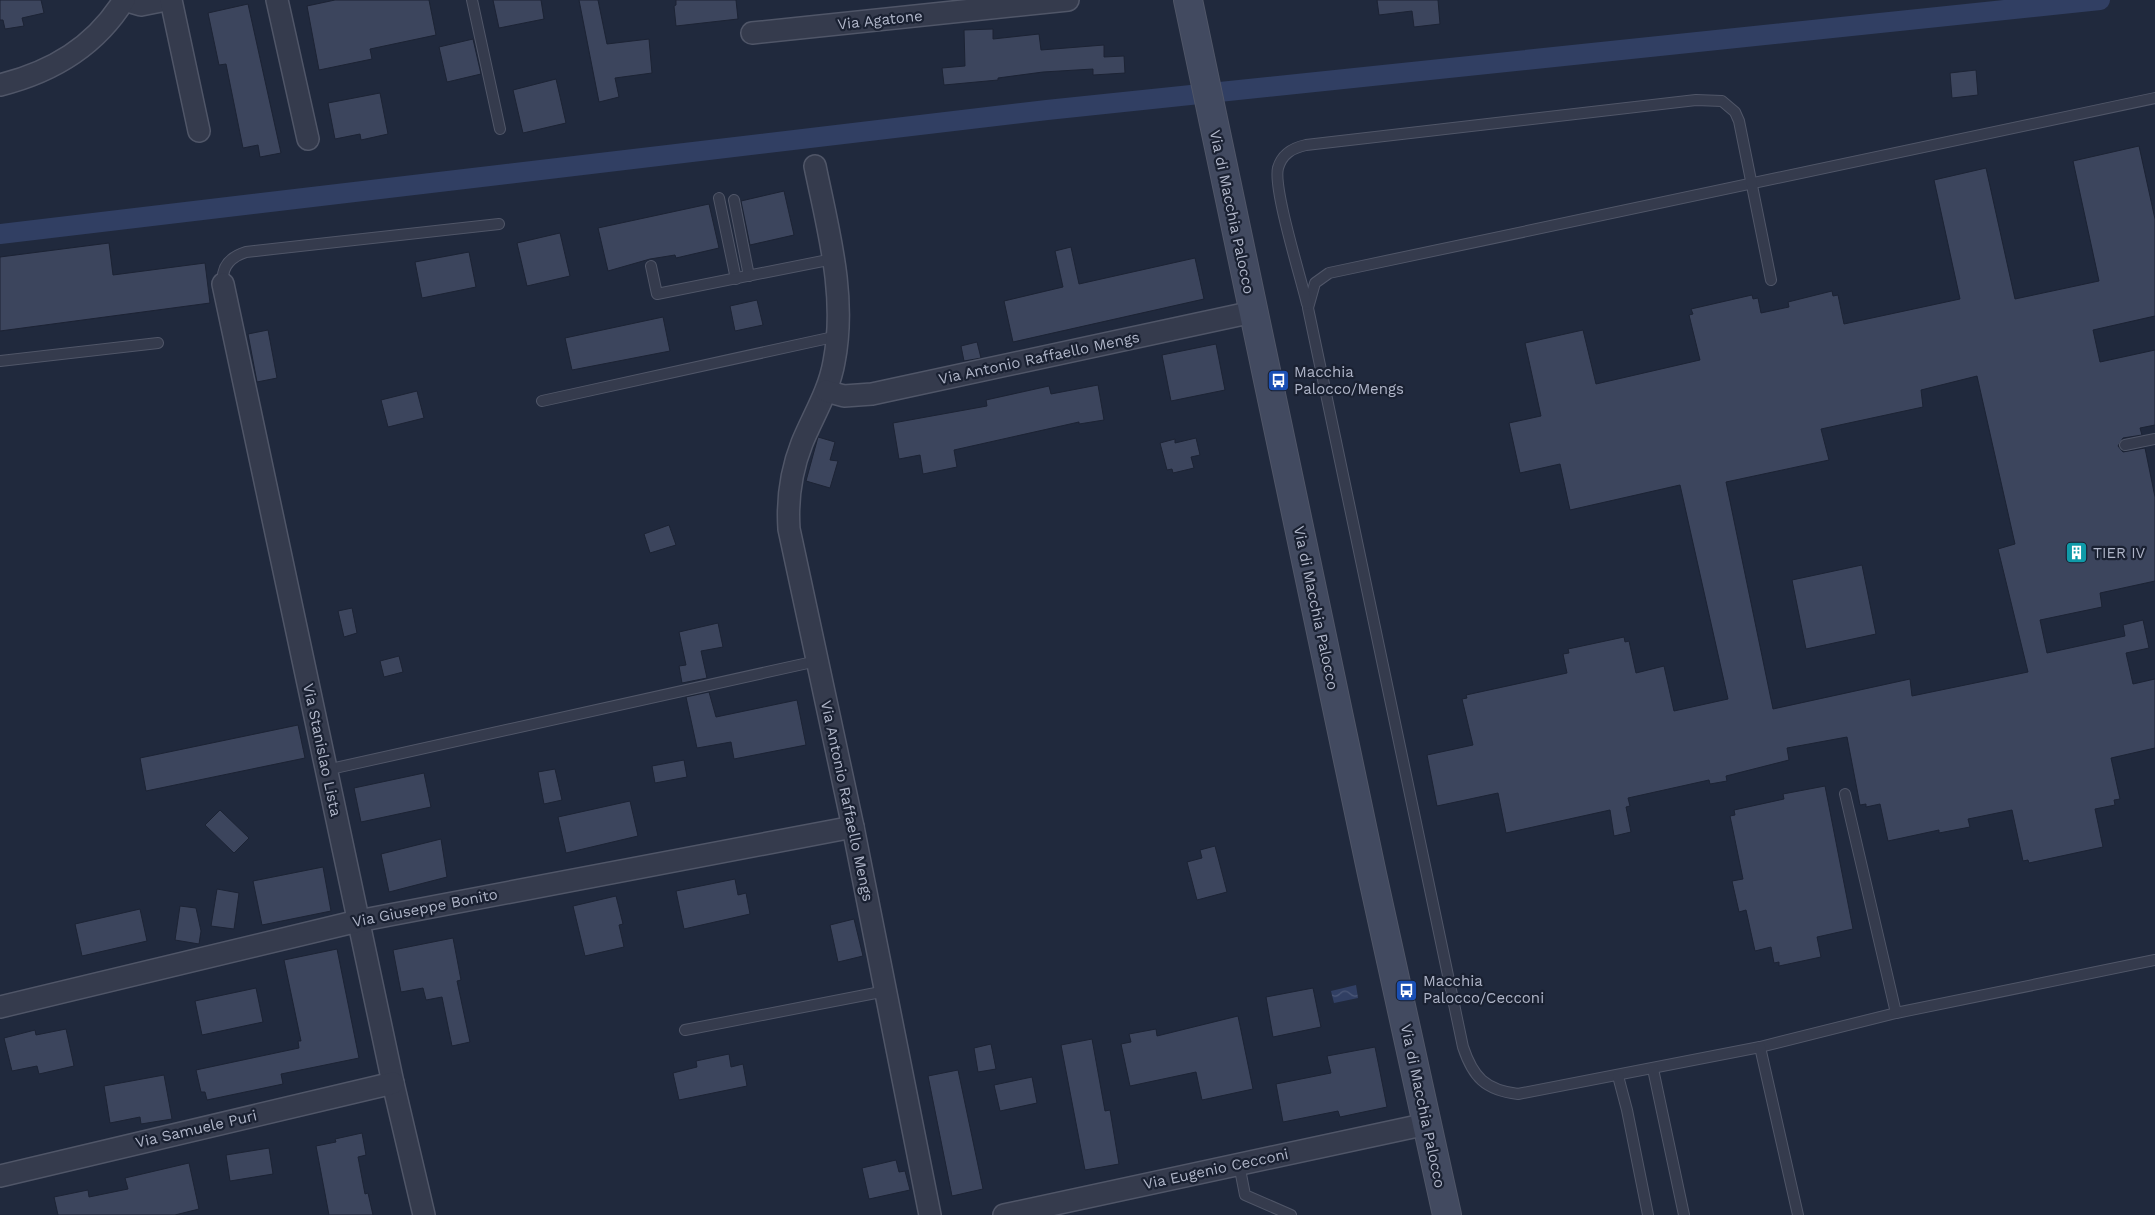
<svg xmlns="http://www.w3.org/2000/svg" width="2155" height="1215" font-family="'Work Sans',sans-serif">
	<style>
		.water { fill: url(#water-waves) }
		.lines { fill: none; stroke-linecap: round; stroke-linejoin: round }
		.canal { stroke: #313f63; stroke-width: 20 }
		.building { fill: #3c455d; stroke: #1c2334; fill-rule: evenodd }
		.lane-casing { stroke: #505668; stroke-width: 12 }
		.street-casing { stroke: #505668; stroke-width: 24 }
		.secondary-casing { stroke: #505668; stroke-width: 30 }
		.lane { stroke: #353b4d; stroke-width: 10 }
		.street { stroke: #353b4d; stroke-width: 21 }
		.secondary { stroke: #424a60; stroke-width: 28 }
		.labels { text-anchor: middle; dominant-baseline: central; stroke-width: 4.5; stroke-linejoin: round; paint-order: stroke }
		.street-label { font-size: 15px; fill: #b0b6c9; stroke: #1a2132 }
		.poi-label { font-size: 15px; fill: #b0b6c9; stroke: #1a2132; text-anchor: start }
	</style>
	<defs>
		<pattern id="water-waves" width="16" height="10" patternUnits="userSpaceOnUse" patternTransform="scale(1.25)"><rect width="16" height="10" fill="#313f63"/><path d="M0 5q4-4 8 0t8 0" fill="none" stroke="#4c5878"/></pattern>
	</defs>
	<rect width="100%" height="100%" fill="#20293d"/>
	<polygon class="water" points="1356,985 1358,998 1334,1003 1331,991"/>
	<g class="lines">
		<polyline class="canal" points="0,234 1047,110 2100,0"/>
	</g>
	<g class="building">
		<polygon points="0,0 41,0 44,13 22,18 24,26 5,29 3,20 0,20"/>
		<polygon points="335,0 429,0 436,35 370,49 372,59 319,70 307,6"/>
		<polygon points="493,0 541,0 544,19 499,28"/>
		<polygon points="579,0 598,0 607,44 649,39 652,73 615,78 619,97 599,102"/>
		<polygon points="676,0 736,0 738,19 676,26 674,6 676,5"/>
		<polygon points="1377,0 1438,0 1440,24 1414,27 1412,11 1379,15"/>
		<polygon points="248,4 281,153 260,157 258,145 243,148 226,64 219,65 208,13"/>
		<polygon points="993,29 993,39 1039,34 1041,50 1104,45 1104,57 1124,56 1125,73 1093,75 1093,69 1043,72 998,78 998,80 944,85 942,68 965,66 964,30"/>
		<polygon points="473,39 481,74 447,82 439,47"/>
		<polygon points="1976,70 1978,95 1952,98 1950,73"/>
		<polygon points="556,79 566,123 523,133 513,90"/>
		<polygon points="380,93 388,134 361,140 360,134 335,139 328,103"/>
		<path d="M 2139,146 L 2155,219 L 2155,316 L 2093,330 L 2100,362 L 2155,350 L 2155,425 L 2140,428 L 2142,435 L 2123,438 L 2118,446 L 2123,452 L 2145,448 L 2155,497 L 2155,581 L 2100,593 L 2102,607 L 2040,620 L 2047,653 L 2125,636 L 2123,625 L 2143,620 L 2149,648 L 2126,653 L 2133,684 L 2155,679 L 2155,748 L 2111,758 L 2120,799 L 2114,800 L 2115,805 L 2095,809 L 2103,847 L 2029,863 L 2028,860 L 2023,861 L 2012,810 L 1968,819 L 1970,827 L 1939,833 L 1939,830 L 1888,841 L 1880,804 L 1866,807 L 1866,804 L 1860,805 L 1847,737 L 1787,748 L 1789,760 L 1726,776 L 1727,781 L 1710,784 L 1709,780 L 1628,798 L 1630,806 L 1626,807 L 1631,832 L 1614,836 L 1610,810 L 1506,833 L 1498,793 L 1437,806 L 1427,755 L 1473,745 L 1462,699 L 1467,698 L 1466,695 L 1567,673 L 1563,654 L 1569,653 L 1568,649 L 1624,637 L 1625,642 L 1629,641 L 1636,673 L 1664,666 L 1674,711 L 1728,699 L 1680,485 L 1570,510 L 1560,464 L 1520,473 L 1509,423 L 1541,416 L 1525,343 L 1583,330 L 1596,384 L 1700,360 L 1689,315 L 1693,314 L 1691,309 L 1752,295 L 1753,299 L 1758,298 L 1761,313 L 1789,307 L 1788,302 L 1832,291 L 1833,296 L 1838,295 L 1844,324 L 1960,299 L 1934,180 L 1986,168 L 2015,299 L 2099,281 L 2073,161 ZM 1977,376 L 2015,544 L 1998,549 L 2028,672 L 1912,696 L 1910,679 L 1773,709 L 1726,482 L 1829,460 L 1821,429 L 1923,407 L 1921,390 Z"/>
		<polygon points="784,191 794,235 750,245 741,201"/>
		<polygon points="709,204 719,248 676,258 675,255 650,259 608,271 598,228"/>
		<polygon points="560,233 570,276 527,286 517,243"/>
		<polygon points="109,243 113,275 205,263 210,303 0,331 0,257"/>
		<polygon points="1071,247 1079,284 1195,258 1204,299 1013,342 1004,301 1063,287 1055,251"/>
		<polygon points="469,252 476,287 422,298 415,262"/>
		<polygon points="757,300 763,325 735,331 730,306"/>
		<polygon points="663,317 670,351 572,370 565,338"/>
		<polygon points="268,330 277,378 257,382 248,334"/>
		<polygon points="977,342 981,358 964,361 961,346"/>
		<polygon points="1216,344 1225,390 1171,401 1162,355"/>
		<polygon points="1098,385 1104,420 1079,424 1079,422 954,450 957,467 923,474 920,455 899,459 893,423 987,406 986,400 1049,386 1051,394"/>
		<polygon points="417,391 424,418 388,427 381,400"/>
		<polygon points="818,437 835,442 830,460 838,461 830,488 806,481"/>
		<polygon points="1196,438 1200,455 1191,457 1194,468 1173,473 1172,469 1167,470 1160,443 1175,439 1175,443"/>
		<polygon points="669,525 676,545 650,553 644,534"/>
		<polygon points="1862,565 1876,634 1806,649 1792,580"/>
		<polygon points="352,608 357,633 344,637 338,611"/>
		<polygon points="718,623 723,647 701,651 707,678 682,683 679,666 686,665 679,632"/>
		<polygon points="399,656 403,672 384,677 380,661"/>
		<polygon points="709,692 716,717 797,700 806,745 734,759 731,742 697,748 686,697"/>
		<polygon points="298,725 305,758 146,791 140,758"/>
		<polygon points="684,760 687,777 655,783 652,766"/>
		<polygon points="555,769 562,800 544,804 538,772"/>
		<polygon points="424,773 431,807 361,822 354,788"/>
		<polygon points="1825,786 1853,929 1817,937 1821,957 1779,966 1779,962 1774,963 1771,947 1755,951 1746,910 1739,912 1732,881 1743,879 1730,816 1735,815 1734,810 1784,799 1783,794"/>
		<polygon points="630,801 638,836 566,853 558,817"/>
		<polygon points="220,810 249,838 234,853 205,825"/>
		<polygon points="441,839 447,877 389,892 381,854"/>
		<polygon points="1215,846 1227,892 1197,900 1187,862 1202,858 1200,850"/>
		<polygon points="323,867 331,911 262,925 253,881"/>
		<polygon points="735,879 738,895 746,893 750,914 684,929 676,891"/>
		<polygon points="217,889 239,893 234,929 211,926"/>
		<polygon points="616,896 623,924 619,925 624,947 585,956 573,906"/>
		<polygon points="180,906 196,908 201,931 199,944 175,940"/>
		<polygon points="140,909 147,941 82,956 75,924"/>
		<polygon points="854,919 863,956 838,962 830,925"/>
		<polygon points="453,938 461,980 457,981 470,1042 452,1046 442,997 426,1000 423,988 401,992 393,950"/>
		<polygon points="337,949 359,1058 281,1074 283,1084 207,1100 205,1092 201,1092 196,1070 299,1048 298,1041 301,1041 284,960"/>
		<polygon points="256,988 263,1022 202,1035 195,1001"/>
		<polygon points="1313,988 1321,1027 1273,1037 1266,997"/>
		<polygon points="1238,1016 1253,1089 1202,1100 1196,1072 1130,1086 1121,1044 1131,1042 1129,1034 1156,1029 1157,1036"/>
		<polygon points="66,1029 74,1066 39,1074 37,1066 12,1071 4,1038 35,1030 36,1035"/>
		<polygon points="1092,1039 1105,1111 1110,1110 1119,1164 1085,1170 1061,1045"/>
		<polygon points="991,1044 996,1069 978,1072 974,1048"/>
		<polygon points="1375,1047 1387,1107 1340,1117 1338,1111 1283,1122 1276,1084 1331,1073 1327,1056"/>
		<polygon points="729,1054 731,1067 743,1064 747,1086 679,1100 673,1073 697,1067 696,1061"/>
		<polygon points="958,1070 983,1189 952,1196 928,1076"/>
		<polygon points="164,1075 172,1119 141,1124 140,1117 110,1123 104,1086"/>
		<polygon points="1032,1077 1037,1103 1000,1111 994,1085"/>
		<polygon points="362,1133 366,1155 358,1157 365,1194 368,1193 373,1215 329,1215 316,1146 336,1142 335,1139"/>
		<polygon points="269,1148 273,1174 230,1181 226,1155"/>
		<polygon points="896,1160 899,1172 905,1171 910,1190 869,1199 862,1168"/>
		<polygon points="189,1163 199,1209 175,1215 58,1215 54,1197 88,1190 89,1197 128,1189 125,1178"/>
	</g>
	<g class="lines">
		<defs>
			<g id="lane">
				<polyline points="472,0 500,129"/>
				<path d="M 2155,98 L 1329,273 L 1315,283 L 1308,308 L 1463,1047 C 1473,1077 1485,1090 1518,1094 L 1760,1047 L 1896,1013 L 2155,960"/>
				<polyline points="719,198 736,279"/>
				<polyline points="734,200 749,276"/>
				<polyline points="651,266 657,294 833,259"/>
				<path d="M 223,284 C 221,267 230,257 246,252 L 499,224"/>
				<path d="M 1307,304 C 1301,278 1273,189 1278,168 C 1282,154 1292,148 1306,145 L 1696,100 L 1722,101 L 1735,112 L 1739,121 L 1771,280"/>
				<polyline points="0,361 158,343"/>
				<polyline points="542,401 838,336"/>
				<polyline points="2125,445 2155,439"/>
				<polyline points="326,770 817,661"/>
				<polyline points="1845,794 1896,1013"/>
				<polyline points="685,1030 886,991"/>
				<polyline points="1760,1047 1798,1215"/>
				<polyline points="1653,1069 1684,1215"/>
				<polyline points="1618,1076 1627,1110 1648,1215"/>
				<polyline points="1239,1164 1245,1195 1291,1215"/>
			</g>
			<g id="street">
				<polyline points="124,0 141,5 166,0"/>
				<polyline points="171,0 199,131"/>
				<polyline points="277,0 308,139"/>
				<polyline points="752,33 1068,0"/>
				<path d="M 0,85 C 52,72 95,47 124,0"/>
				<path d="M 815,166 C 828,230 847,296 834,362 C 829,391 813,416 802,443 C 791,471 787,499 789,529 L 853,827 L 930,1215"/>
				<polyline points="223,284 393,1083 424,1215"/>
				<polyline points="826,391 844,396 872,394 1253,312"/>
				<polyline points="0,1007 358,921 853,827"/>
				<polyline points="0,1176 393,1083"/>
				<polyline points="1004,1215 1427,1124"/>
			</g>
			<polyline id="secondary" points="1188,0 1372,874 1447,1215"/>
		</defs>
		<use href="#lane" class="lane-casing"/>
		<use href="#street" class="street-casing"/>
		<use href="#secondary" class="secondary-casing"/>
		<use href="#lane" class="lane"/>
		<use href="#street" class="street"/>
		<use href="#secondary" class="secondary"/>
	</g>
	<defs>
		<symbol id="bus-square" viewBox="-11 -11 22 22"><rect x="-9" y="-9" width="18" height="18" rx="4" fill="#1a4fb4" stroke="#1a2132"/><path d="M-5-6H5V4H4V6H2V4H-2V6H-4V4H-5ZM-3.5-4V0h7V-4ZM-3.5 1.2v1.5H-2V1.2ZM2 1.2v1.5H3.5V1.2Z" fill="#fff"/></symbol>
		<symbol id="building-square" viewBox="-11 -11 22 22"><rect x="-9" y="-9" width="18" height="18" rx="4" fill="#0f9aa8" stroke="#1a2132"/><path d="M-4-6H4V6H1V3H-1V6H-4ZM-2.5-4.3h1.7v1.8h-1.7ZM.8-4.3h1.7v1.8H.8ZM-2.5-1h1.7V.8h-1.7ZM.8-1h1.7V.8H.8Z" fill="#fff"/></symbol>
	</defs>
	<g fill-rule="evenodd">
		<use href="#bus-square" x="1266" y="368" width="25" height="25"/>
		<use href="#building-square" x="2064" y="540" width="25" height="25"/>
		<use href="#bus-square" x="1394" y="978" width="25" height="25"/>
	</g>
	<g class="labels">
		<g class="street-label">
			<text transform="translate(880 20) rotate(-6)">Via Agatone</text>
			<text transform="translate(1232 212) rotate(78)">Via di Macchia Palocco</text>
			<text transform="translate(1039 358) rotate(-12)">Via Antonio Raffaello Mengs</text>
			<text transform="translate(1316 608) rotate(78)">Via di Macchia Palocco</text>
			<text transform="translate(322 750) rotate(78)">Via Stanislao Lista</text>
			<text transform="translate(847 801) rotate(78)">Via Antonio Raffaello Mengs</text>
			<text transform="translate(425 908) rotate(-11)">Via Giuseppe Bonito</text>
			<text transform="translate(1423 1106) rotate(78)">Via di Macchia Palocco</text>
			<text transform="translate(196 1129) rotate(-13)">Via Samuele Puri</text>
			<text transform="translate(1216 1169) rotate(-12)">Via Eugenio Cecconi</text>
		</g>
		<g class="poi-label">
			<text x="1294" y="372">Macchia<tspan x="1294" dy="17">Palocco/Mengs</tspan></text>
			<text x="2093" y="553">TIER IV</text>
			<text x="1423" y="981">Macchia<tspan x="1423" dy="17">Palocco/Cecconi</tspan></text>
		</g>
	</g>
</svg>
